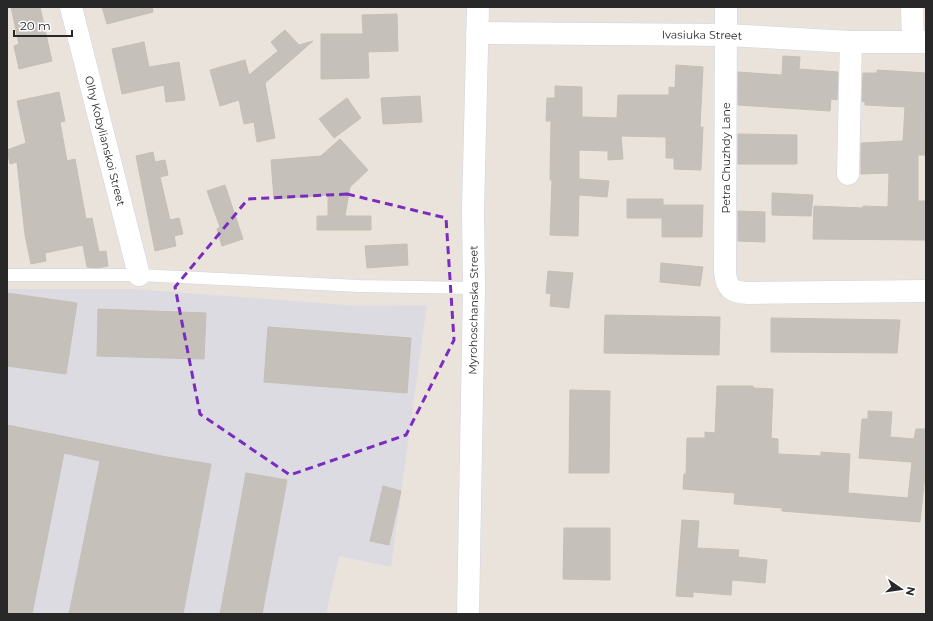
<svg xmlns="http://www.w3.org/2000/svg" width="933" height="621" font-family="Montserrat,sans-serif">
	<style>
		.industrial { fill: #dddbe2 }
		.building { fill: #c5c0ba; stroke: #c5bfb5 }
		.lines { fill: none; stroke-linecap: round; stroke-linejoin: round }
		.service-casing { stroke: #d0d3e0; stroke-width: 13 }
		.minor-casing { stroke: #d0d3e0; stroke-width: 23 }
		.secondary-casing { stroke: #d0d3e0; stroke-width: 23 }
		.service { stroke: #fff; stroke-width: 12 }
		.minor { stroke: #fff; stroke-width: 22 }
		.secondary { stroke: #fff; stroke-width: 22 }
		.marked { fill: none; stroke: #7b2cbf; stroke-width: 3; stroke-dasharray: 8 5; stroke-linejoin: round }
		.labels { text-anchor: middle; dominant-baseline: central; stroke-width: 3.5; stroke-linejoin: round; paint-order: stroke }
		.street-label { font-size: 11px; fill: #282828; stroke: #fff }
	</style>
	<rect width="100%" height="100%" fill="#eae3db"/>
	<polygon class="industrial" points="7,289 134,289 359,306 427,305 391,567 339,556 326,614 7,614"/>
	<g class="building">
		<polygon points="11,7 40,7 52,61 19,69 14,46 19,44"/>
		<polygon points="102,7 152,7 153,12 107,24"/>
		<polygon points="397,14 398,51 368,52 369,78 321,79 321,34 363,34 362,15"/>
		<polygon points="285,30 299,45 313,41 265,83 275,138 257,142 254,122 244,124 239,100 220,106 210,70 245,60 249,75 278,51 271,42"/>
		<polygon points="144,42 149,67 179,62 185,100 166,102 164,85 122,94 112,49"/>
		<polygon points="783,56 800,57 799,69 838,72 837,100 831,99 830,111 738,105 738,72 782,75"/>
		<polygon points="676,65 703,67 700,127 703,127 701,170 674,169 674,158 666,158 666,137 621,136 623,159 608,160 608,151 579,150 579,179 609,181 607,197 579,195 578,236 550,235 552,180 550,180 551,121 546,121 547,98 555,98 555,86 582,87 582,117 617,118 618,95 669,95 669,87 675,88"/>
		<polygon points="877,70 926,73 925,155 918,155 918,201 926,201 926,240 813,239 814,206 863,208 863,206 888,207 889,173 861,174 861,143 903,141 905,107 865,105 865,102 862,101 863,73 877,73"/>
		<polygon points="59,92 65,121 60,122 67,161 75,159 86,219 92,218 99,252 106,251 108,266 97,268 87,267 83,245 45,253 46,261 31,264 25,235 17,162 10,164 7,150 26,143 17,101"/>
		<polygon points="420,96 422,122 383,124 381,98"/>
		<polygon points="347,98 361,118 334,138 319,119"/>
		<polygon points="738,134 797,135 797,164 738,164"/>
		<polygon points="340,139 368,170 350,187 345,216 371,216 371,230 317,230 317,216 328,216 328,195 274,199 271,160 321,156"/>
		<polygon points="153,152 155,162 165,160 168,175 160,177 170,220 179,218 183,234 174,236 176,246 155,251 136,156"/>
		<polygon points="225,185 243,239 222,246 217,229 220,227 207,191"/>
		<polygon points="772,193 813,195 811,216 772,215"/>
		<polygon points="627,199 663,199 663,205 703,205 702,237 662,237 662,218 627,218"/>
		<polygon points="738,211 765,212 765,242 738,241"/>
		<polygon points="407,244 408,265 367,268 365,246"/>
		<polygon points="661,263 703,267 700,286 660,282"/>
		<polygon points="548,271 573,273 569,308 550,306 551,294 546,293"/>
		<polygon points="7,293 77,303 66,374 7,366"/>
		<polygon points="98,309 206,313 204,359 97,356"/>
		<polygon points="605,315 720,317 719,355 604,353"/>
		<polygon points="771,318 900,320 897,353 771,352"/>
		<polygon points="268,327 411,338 407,393 264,382"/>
		<polygon points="717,386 753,386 753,388 773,389 771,438 778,439 778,454 821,456 821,452 850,454 848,493 908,498 912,462 859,458 862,419 868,419 868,411 892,412 890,437 914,439 916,429 926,429 926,466 920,522 782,511 782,508 734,504 735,493 683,489 684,474 686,474 687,438 705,438 705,432 715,433"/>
		<polygon points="570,390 610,391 609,473 569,473"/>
		<polygon points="7,425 167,457 211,464 183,614 69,614 100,461 64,453 32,614 7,614"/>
		<polygon points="246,473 287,480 262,614 220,614"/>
		<polygon points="383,486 401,491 389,545 370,541"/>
		<polygon points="682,520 699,521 697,548 739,550 738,557 767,560 765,583 732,580 731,595 693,592 693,597 676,596"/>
		<polygon points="564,528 610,528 610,580 563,579"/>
	</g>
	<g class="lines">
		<defs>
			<polyline id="service" points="7,275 139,275 359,286 474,288"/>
			<g id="minor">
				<path id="s1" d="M 71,7 L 139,275"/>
				<path d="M 726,7 L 725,271 C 726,289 732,292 748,293 L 926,291"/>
				<polyline points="912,7 913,41"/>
				<path id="s2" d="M 477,33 L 727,35 L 851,42 L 926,42"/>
				<polyline points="848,174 851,42"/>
			</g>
			<g id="secondary">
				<path id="s3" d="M 468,614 L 474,288 L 473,210 L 478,7"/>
			</g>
		</defs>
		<use href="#service" class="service-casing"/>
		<use href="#minor" class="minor-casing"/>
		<use href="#secondary" class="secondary-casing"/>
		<use href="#service" class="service"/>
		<use href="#minor" class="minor"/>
		<use href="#secondary" class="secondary"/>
	</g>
	<path class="marked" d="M 347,194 L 446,218 L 454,340 L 406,435 L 290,475 L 200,414 L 175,287 L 248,199 Z"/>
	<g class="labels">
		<g class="street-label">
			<text stroke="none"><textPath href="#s2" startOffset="225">Ivasiuka Street</textPath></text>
			<text stroke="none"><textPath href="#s1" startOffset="138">Olhy Kobylianskoi Street</textPath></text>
			<text transform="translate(726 158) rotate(-90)">Petra Chuzhdy Lane</text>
			<text stroke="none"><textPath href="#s3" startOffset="304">Myrohoschanska Street</textPath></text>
		</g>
	</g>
	<rect width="933" height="621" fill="none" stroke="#282828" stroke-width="16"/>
	<g transform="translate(901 589) rotate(103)" stroke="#ffffff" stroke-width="3" paint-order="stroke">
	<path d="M0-3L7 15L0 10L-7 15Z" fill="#282828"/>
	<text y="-6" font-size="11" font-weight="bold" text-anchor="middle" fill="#282828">N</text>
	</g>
	<path d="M14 30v6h58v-6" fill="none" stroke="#282828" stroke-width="2"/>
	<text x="20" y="30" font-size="12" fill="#282828" stroke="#ffffff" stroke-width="3" paint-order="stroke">20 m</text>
</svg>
